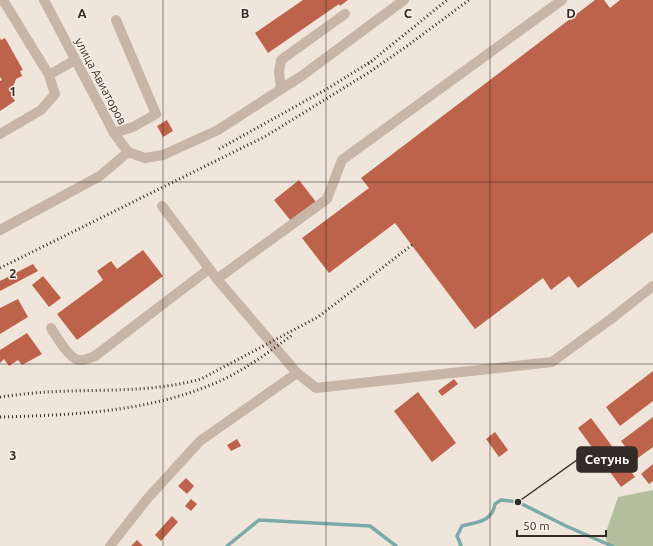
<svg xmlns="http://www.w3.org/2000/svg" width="653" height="546" font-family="Ubuntu,sans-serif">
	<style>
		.green { fill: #b3be9c }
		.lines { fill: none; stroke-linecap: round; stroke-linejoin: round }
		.stream { stroke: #7caaab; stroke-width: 3.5 }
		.building { fill: #be634b }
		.minor { stroke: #c7b5a8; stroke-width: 10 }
		.rail { stroke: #342b27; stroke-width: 3; stroke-dasharray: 1 3; stroke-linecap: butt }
		.grid { fill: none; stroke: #342b27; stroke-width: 1; stroke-opacity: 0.55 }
		.labels { text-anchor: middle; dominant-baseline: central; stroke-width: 3; stroke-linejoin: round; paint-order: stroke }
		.street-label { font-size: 12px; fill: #342b27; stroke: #f8f0e7 }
		.grid-label { font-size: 13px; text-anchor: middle; font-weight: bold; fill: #342b27; stroke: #f8f0e7; stroke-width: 3; stroke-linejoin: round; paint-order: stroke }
		.leader { fill: none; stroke: #342b27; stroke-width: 1.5 }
		.callout-dot { fill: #342b27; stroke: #f8f0e7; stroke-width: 1.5 }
		.callout { fill: #342b27; stroke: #342b27; stroke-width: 1.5 }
		.callout-label { font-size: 13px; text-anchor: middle; font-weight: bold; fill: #fff }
	</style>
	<rect width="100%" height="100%" fill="#f0e5db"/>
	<polygon class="green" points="653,490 653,546 608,546 605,535 618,497"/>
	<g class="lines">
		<g class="stream">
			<polyline points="227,546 259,520 370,526 396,546"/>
			<path d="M 460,546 L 461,545 L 457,536 L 462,526 C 477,522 492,522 495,504 L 501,500 L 518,502 L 566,526 L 612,546"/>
		</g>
	</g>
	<g class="building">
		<polygon points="303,0 348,0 340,6 339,4 268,53 255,33"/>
		<polygon points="595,0 604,0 610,8 620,0 653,0 653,232 578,288 569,276 551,290 543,278 475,329 395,223 329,273 302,238 369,188 361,178"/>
		<polygon points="0,38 1,40 5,38 23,70 20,71 22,76 16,79 12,90 16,96 13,98 15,101 0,111 0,81 2,80 0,77"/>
		<polygon points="167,120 173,131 163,137 157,126"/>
		<polygon points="299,180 316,202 291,221 274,200"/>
		<polygon points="143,250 163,276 77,340 57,314 103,280 97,271 111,261 117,269"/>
		<polygon points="33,264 38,271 0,291 0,281"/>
		<polygon points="43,276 61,298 49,307 32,285"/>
		<polygon points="18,299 28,317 0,334 0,308"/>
		<polygon points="27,333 42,354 22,365 18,360 9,366 4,359 0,363 0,350"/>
		<polygon points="653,371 653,401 620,426 606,407"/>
		<polygon points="454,379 458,384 442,396 438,391"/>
		<polygon points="418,392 456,443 432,462 394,411"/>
		<polygon points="653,417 653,447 635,460 621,441"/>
		<polygon points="591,418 635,477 621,487 578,428"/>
		<polygon points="495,432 508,450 499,457 486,439"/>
		<polygon points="237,439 241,446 231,451 227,445"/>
		<polygon points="653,464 653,481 649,484 641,474"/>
		<polygon points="186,478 194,486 187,494 178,486"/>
		<polygon points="191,499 197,504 191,511 185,506"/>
		<polygon points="172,516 178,522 161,541 155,535"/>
		<polygon points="137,540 143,546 131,546"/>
	</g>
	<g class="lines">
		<g class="minor">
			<polyline points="3,0 49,75"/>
			<polyline points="44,0 114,133 128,152"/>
			<polyline points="281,89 279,72 281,60 345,14"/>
			<polyline points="114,133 133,127 156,114 116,20"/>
			<polyline points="0,134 41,110 55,94 49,75 75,60"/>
			<polyline points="128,152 145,158 163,155 218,130 303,75 404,0"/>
			<polyline points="162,206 217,279 297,373 316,388 552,362 611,319 653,286"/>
			<polyline points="0,230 100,176 128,152"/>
			<polyline points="217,279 327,199 342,160 562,0"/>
			<path d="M 51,328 C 56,336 67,355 76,359 C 82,362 89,358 95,356 L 209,269"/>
			<polyline points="110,546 147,499 200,441 297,373"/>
		</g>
		<g class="rail">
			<polyline points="368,64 447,0"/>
			<polyline points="219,149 325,90 372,61"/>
			<polyline points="0,268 266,136 368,73 407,46 469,0"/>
			<path d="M 0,397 C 15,395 31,393 46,392 C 98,389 151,393 201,379 L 318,317 L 412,245"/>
			<path d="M 0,417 C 75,415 151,412 220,381 C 246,369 269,352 292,335"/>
		</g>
	</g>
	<path class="grid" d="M 163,0 L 163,546M 326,0 L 326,546M 490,0 L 490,546M 0,182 L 653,182M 0,364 L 653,364"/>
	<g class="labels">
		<g class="street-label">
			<text transform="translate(101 81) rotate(62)">улица Авиаторов</text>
		</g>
	</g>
	<g class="grid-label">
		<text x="82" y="18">A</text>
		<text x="245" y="18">B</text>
		<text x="408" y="18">C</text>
		<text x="571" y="18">D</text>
		<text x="13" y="96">1</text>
		<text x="13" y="278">2</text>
		<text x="13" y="460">3</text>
	</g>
	<path class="leader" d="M518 502L577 460"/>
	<circle class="callout-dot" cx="518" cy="502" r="4"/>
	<rect class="callout" x="577" y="447" width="60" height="25" rx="4"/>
	<g class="callout-label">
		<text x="607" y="464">Сетунь</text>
	</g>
	<path d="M517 530v6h89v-6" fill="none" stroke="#342b27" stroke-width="2"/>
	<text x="523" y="530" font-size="12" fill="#342b27" stroke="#f8f0e7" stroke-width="3" paint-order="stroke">50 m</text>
</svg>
